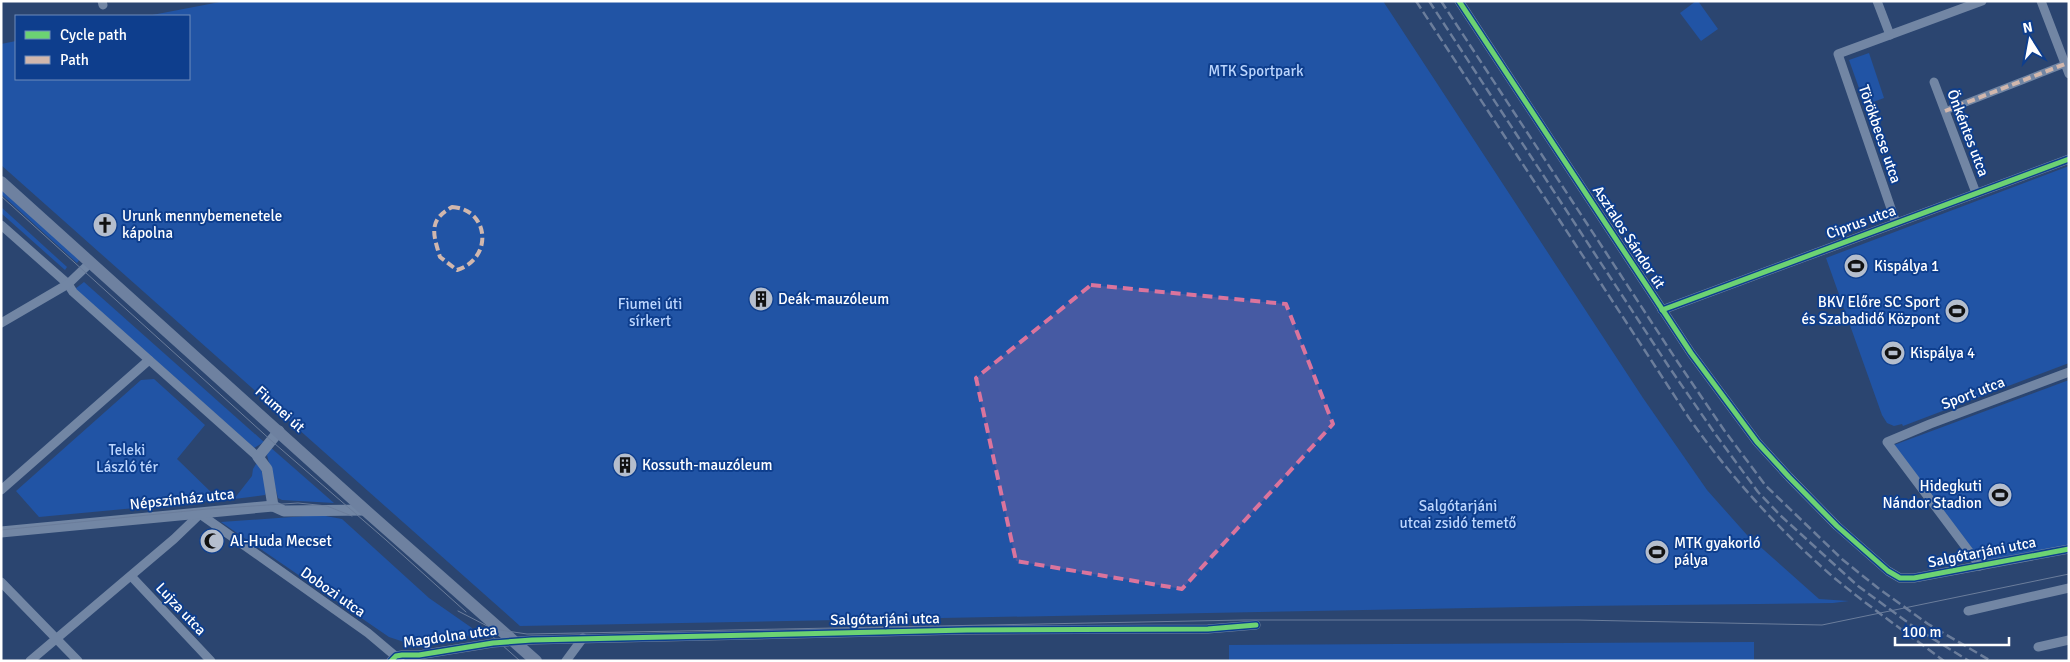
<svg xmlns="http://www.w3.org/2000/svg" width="2070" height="662" font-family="Signika,sans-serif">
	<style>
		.green { fill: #2154a5 }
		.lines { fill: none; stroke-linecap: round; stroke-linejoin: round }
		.pedestrian { stroke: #7286a4; stroke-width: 7 }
		.minor { stroke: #7286a4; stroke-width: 9 }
		.tertiary { stroke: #7286a4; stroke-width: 11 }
		.secondary { stroke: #6e81a0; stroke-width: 12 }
		.tram { stroke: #6b7d9b; stroke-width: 1 }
		.rail { stroke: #6b7d9b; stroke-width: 2.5; stroke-dasharray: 9 4; stroke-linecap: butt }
		.quiet { stroke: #d1b7ad; stroke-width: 4; stroke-dasharray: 8 4; stroke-linecap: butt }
		.cycleway-casing { stroke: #0e3e8d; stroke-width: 8 }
		.cycleway { stroke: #6cd273; stroke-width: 5 }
		.marked { fill: #da749d; fill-opacity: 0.2; stroke: #da749d; stroke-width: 4; stroke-dasharray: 10 6; stroke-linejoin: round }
		.labels { text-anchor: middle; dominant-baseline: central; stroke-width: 4; stroke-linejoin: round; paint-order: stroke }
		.park-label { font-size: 15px; fill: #bcd6fe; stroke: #0e3e8d }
		.street-label { font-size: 15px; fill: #fff; stroke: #0e3e8d }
		.poi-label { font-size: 15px; fill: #fff; stroke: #0e3e8d; text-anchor: start }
	</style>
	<rect width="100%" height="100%" fill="#2b4570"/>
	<g class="green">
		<polygon points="225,1 1383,1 1643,398 1707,490 1747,535 1819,599 1849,601 1833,603 1580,606 520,626 1,165 1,44 16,41 16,79 189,79 189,16 147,16"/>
		<polygon points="1696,1 1698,1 1718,29 1701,41 1680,13"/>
		<polygon points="1869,53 1884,98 1865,105 1849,60"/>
		<polygon points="2069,166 2069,363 1903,426 1902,424 1894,426 1887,423 1882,415 1826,258"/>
		<polygon points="1,187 80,259 77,263 1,194"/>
		<polygon points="1,207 67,267 65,270 1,213"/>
		<polygon points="84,282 264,442 254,448 75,289"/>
		<polygon points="154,379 205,425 177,459 216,497 210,501 39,517 16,491 141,380"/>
		<polygon points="2069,380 2069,545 1981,561 1894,445"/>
		<polygon points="270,447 334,503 282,500 278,498 267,455"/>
		<polygon points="256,464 260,465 267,491 265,495 234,499 252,476 253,469"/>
		<polygon points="320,515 342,519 429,598 472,628 472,635 418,644 410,644 389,637 221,522"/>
		<polygon points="1754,642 1754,661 1229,661 1229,645"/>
	</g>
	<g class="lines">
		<polyline class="pedestrian" points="1945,111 2065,64"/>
		<g class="minor">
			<polyline points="102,1 103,5"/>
			<polyline points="1459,1 1691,353 1757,442 1789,477 1837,526 1888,571 1900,578 1914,578 2069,549"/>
			<polyline points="1877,1 1890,35"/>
			<polyline points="2041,1 2069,74"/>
			<polyline points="1934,82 1976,193"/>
			<polyline points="1896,223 1838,54 1982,1"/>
			<polyline points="1,225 68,284 73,292 258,457"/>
			<polyline points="1662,310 2069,159"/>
			<polyline points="1,323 68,284 91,262"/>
			<polyline points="1,490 149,360"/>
			<polyline points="200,514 368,633 400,660"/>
			<polyline points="1980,566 1887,442 1930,424 2069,372"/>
			<polyline points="131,576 211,661"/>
			<polyline points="1,582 78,661"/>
			<polyline points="1968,611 2069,588"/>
			<polyline points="2038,647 2069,640"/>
			<polyline points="30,661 174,539 200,514"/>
			<polyline points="391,661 396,656 402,655 419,655 493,643 532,640 967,630 1208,629 1256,625"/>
			<polyline points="566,661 583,638"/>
		</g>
		<g class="tertiary">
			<polyline points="273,506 267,469 258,457 279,431"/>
			<polyline points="1,532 273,506 284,511 365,510"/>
		</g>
		<polyline class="secondary" points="1,182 365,510 536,661"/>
		<g class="tram">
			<polyline points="1,196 274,443 386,540 466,612"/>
			<polyline points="1,530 207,509 298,503 327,506 352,516"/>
			<polyline points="458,611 493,629 527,634 1244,620 1578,620 1822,625 2069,574"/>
			<polyline points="482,627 520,661"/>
		</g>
		<g class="rail">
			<path d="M 1416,1 L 1689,418 C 1730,476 1778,529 1832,576 C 1868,606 1907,633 1944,661"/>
			<polyline points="1429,1 1669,367 1716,435 1758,492 1781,516 1858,586 1914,627 1969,661"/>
			<polyline points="1441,1 1677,361 1724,430 1766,486 1843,560 1878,588 1928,624 1991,661"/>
		</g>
		<g class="quiet">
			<polyline points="1945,111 2065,64"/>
			<path d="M 452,207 C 489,209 494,258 457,270 L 440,257 C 433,234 428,220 452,207 Z"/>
		</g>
		<defs>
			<g id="cycleway">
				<polyline points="1459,1 1691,353 1757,442 1789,477 1837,526 1888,571 1900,578 1914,578 2069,549"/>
				<polyline points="1662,310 2069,159"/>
				<polyline points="391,661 396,656 402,655 419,655 493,643 532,640 967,630 1208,629 1256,625"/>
			</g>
		</defs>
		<use href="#cycleway" class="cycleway-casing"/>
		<use href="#cycleway" class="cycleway"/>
	</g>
	<path class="marked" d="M 1091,285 L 1286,304 L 1333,424 L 1182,589 L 1016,561 L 976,378 Z"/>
	<defs>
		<symbol id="church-disc" viewBox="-11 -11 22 22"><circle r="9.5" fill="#b5becd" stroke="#0e3e8d"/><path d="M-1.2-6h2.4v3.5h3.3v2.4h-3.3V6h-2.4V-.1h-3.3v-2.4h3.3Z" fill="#111"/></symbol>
		<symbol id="stadium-disc" viewBox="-11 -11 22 22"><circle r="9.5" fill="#b5becd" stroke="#0e3e8d"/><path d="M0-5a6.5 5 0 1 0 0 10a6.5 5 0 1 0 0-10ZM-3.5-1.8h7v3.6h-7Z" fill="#111"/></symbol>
		<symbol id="building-disc" viewBox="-11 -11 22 22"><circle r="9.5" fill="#b5becd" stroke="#0e3e8d"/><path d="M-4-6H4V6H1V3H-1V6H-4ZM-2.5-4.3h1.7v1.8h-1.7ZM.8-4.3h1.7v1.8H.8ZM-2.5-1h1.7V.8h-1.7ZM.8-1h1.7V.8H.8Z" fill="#111"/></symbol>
		<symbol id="mosque-disc" viewBox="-11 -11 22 22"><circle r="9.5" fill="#b5becd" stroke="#0e3e8d"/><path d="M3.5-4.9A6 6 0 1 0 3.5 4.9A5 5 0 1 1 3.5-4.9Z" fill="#111"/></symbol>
	</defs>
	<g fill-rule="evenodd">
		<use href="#church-disc" x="91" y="211" width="28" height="28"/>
		<use href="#stadium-disc" x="1842" y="252" width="28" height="28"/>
		<use href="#building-disc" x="747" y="285" width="28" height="28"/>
		<use href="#stadium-disc" x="1943" y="297" width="28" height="28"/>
		<use href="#stadium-disc" x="1879" y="339" width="28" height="28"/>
		<use href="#building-disc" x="611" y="451" width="28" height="28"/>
		<use href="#stadium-disc" x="1986" y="481" width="28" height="28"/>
		<use href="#mosque-disc" x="198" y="527" width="28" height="28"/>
		<use href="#stadium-disc" x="1643" y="538" width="28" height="28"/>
	</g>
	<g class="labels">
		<g class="park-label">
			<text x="1256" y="71">MTK Sportpark</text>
			<text x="650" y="304">Fiumei úti<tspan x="650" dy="17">sírkert</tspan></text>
			<text x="127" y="450">Teleki<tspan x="127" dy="17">László tér</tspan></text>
			<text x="1458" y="506">Salgótarjáni<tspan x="1458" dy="17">utcai zsidó temető</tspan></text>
		</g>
		<g class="street-label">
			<text transform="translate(1968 133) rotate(69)">Önkéntes utca</text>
			<text transform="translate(1880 134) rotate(71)">Törökbecse utca</text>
			<text transform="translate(1861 222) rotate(-20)">Ciprus utca</text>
			<text transform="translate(1629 237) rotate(57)">Asztalos Sándor út</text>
			<text transform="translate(1973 393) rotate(-21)">Sport utca</text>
			<text transform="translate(280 409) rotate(42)">Fiumei út</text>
			<text transform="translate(182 499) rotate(-6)">Népszínház utca</text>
			<text transform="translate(1982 552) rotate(-11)">Salgótarjáni utca</text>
			<text transform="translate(333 592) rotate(35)">Dobozi utca</text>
			<text transform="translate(181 609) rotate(47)">Lujza utca</text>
			<text transform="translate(885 619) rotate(-1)">Salgótarjáni utca</text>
			<text transform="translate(450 636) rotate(-8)">Magdolna utca</text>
		</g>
		<g class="poi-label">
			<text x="122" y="216">Urunk mennybemenetele<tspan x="122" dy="17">kápolna</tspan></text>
			<text x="1874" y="266">Kispálya 1</text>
			<text x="778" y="299">Deák-mauzóleum</text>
			<text x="1940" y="302" text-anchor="end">BKV Előre SC Sport<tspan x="1940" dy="17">és Szabadidő Központ</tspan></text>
			<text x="1910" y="353">Kispálya 4</text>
			<text x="642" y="465">Kossuth-mauzóleum</text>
			<text x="1982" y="486" text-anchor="end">Hidegkuti<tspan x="1982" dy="17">Nándor Stadion</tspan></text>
			<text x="230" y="541">Al-Huda Mecset</text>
			<text x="1674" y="543">MTK gyakorló<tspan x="1674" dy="17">pálya</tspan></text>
		</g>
	</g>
	<rect width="2070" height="662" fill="none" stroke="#ffffff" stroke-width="5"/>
	<rect x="15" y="15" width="175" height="65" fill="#0e3e8d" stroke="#6e8bbb"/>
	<rect x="25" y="31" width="25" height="8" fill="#6cd273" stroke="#6e8bbb"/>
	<text x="60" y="40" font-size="15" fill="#ffffff">Cycle path</text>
	<rect x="25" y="56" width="25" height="8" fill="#d1b7ad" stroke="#6e8bbb"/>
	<text x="60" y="65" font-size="15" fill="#ffffff">Path</text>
	<g transform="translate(2030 40) rotate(349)" stroke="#0e3e8d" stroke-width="4" paint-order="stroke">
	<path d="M0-4L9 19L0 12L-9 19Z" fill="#ffffff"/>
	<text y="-8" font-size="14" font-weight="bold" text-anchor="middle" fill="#ffffff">N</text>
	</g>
	<path d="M1895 637v8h114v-8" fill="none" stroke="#ffffff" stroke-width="2.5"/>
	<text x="1902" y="637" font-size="15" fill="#ffffff" stroke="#0e3e8d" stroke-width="4" paint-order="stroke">100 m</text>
</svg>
